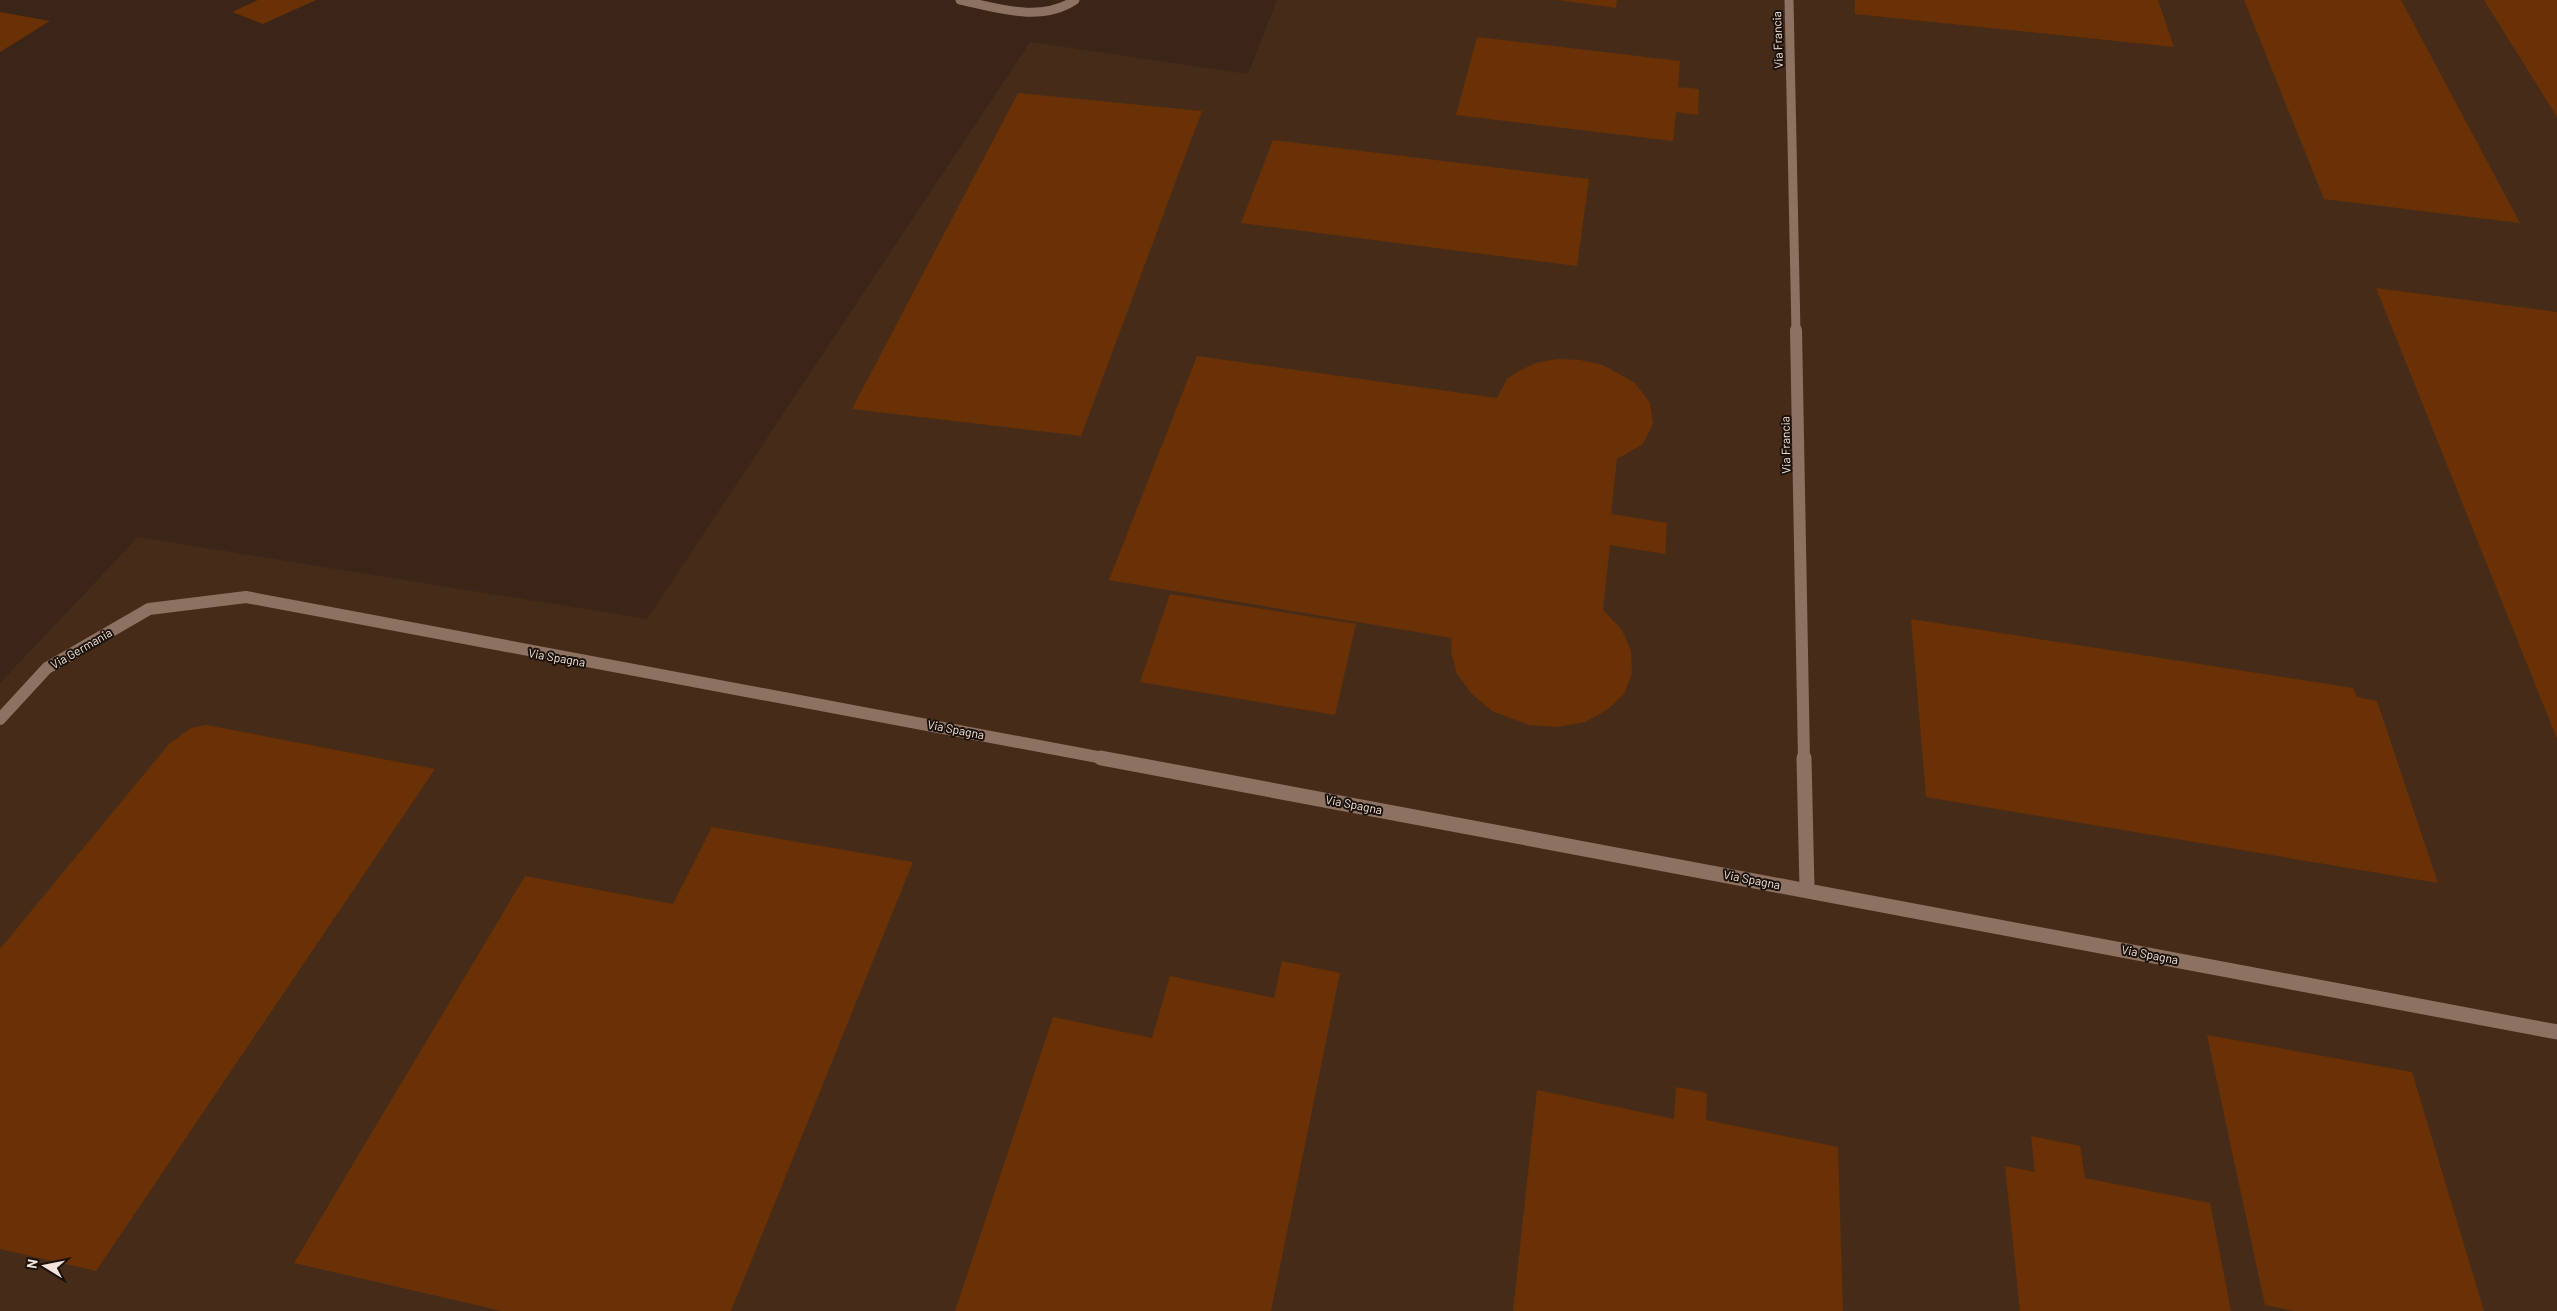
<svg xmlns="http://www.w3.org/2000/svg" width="2557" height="1311" font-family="Barlow,sans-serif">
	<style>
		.built { fill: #472b19 }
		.building { fill: #693105 }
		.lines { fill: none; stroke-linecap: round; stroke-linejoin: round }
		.minor-far2 { stroke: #8d7161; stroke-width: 9 }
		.minor-far1 { stroke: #8d7161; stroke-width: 12 }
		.minor { stroke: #8d7161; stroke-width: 15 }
		.labels { text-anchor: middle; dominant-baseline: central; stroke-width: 4; stroke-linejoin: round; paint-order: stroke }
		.street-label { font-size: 12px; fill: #f3e3db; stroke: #1b110b }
	</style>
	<rect width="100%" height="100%" fill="#3b2518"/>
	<polygon class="built" points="1277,0 2557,0 2557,1311 0,1311 0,683 138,537 647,619 1030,42 1248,74"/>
	<g class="building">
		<polygon points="258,0 316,0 263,24 232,12"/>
		<polygon points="1558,0 1617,0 1616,8"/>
		<polygon points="1855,0 2158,0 2174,47 1855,14"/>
		<polygon points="2244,0 2401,0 2520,223 2324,199"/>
		<polygon points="2484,0 2557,0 2557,117"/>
		<polygon points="0,12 50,21 0,52"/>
		<polygon points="1477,37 1680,61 1678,87 1699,89 1698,115 1676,112 1673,141 1456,115"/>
		<polygon points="1018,93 1202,111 1081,436 852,409"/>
		<polygon points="1273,140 1589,179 1577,266 1241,223"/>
		<polygon points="2376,288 2557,312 2557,739"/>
		<polygon points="1197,356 1497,398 1507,379 1517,372 1535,363 1557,359 1580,360 1603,365 1635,383 1650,403 1653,424 1643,444 1617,459 1611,514 1667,523 1665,554 1610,545 1603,610 1622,630 1631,651 1632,673 1624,694 1607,710 1585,722 1557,727 1529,725 1492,711 1472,694 1457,674 1451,652 1452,638 1109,580"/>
		<polygon points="1170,594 1356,624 1335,715 1140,682"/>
		<polygon points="1911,619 2353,688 2357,697 2377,701 2438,883 1926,797"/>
		<polygon points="206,725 435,769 96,1271 0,1249 0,949 169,744 191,728"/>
		<polygon points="712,827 913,862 731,1311 502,1311 294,1263 525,876 673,904"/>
		<polygon points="1282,961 1340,973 1271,1311 955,1311 1053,1017 1152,1038 1170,976 1274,998"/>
		<polygon points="2207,1035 2412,1072 2484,1311 2295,1311 2265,1305"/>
		<polygon points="1676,1087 1707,1093 1706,1120 1838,1147 1843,1311 1513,1311 1537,1090 1674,1119"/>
		<polygon points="2031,1136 2080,1146 2085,1178 2210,1203 2231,1311 2020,1311 2005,1166 2035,1172"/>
	</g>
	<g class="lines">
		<g class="minor-far2">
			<path d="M 960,0 C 997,8 1041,23 1075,0"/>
			<polyline points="1789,0 1796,332"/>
		</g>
		<g class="minor-far1">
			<polyline points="1796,330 1804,759"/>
			<polyline points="0,719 47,668 149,609 246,597 1108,759"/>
		</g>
		<g class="minor">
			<polyline points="1101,758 2557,1032"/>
			<polyline points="1804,758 1807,889"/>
		</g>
	</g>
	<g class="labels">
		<g class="street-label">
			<text transform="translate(1777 40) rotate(-92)">Via Francia</text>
			<text transform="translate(1785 445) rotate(-91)">Via Francia</text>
			<text transform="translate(81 648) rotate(-30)">Via Germania</text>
			<text transform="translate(557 657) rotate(10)">Via Spagna</text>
			<text transform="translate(956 729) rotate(11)">Via Spagna</text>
			<text transform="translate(1354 804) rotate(11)">Via Spagna</text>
			<text transform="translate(1752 879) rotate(11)">Via Spagna</text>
			<text transform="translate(2150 954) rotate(11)">Via Spagna</text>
		</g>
	</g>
	<g transform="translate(45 1266) rotate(280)" stroke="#1b110b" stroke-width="4" paint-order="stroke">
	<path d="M0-4L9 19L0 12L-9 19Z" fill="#f3e3db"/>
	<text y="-8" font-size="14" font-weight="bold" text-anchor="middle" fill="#f3e3db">N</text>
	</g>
</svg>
